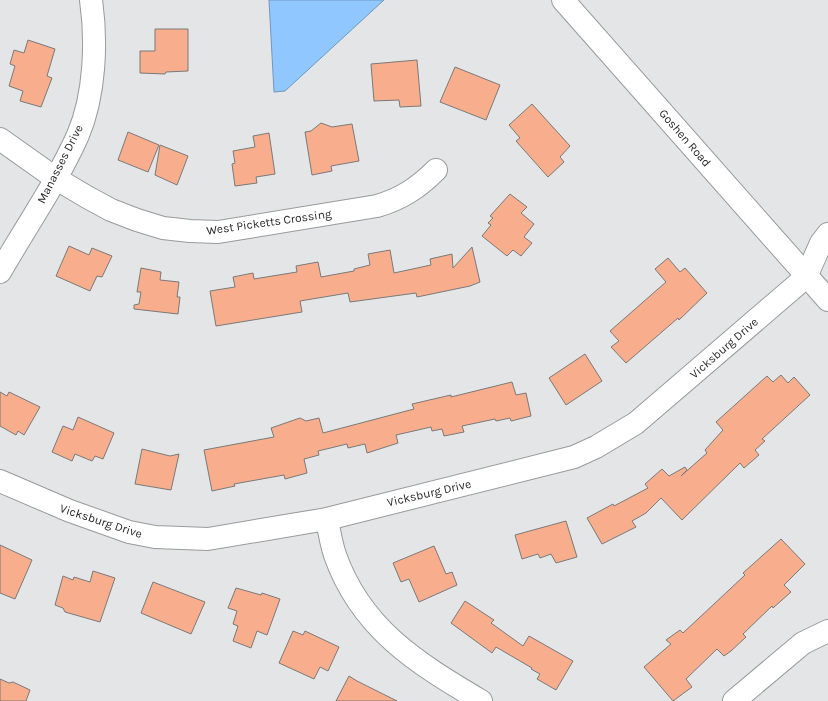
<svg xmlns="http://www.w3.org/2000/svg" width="828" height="701" font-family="Karla,sans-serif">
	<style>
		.water { fill: #8fc7fe; stroke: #7097be }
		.building { fill: #f8ae8d; stroke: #7a7978 }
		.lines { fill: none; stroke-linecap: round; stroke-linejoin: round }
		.minor-casing { stroke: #999a9b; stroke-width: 24 }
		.minor { stroke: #fff; stroke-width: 22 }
		.labels { text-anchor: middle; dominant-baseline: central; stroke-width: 3.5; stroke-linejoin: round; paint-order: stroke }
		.street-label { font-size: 12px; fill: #282829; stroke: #fff }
	</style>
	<rect width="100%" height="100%" fill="#e4e5e7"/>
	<polygon class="water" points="269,0 384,0 285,91 274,92"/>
	<g class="building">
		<polygon points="155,29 188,29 188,71 166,72 165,74 140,73 140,51 155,51"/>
		<polygon points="28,40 55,49 47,76 52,78 41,107 20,101 23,91 9,86 15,66 10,64 14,50 24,53"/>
		<polygon points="417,60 421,106 400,107 399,100 374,101 371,64"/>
		<polygon points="455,67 500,85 486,120 440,102"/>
		<polygon points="532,104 570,146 560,157 564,162 548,177 516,141 520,138 509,125"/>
		<polygon points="321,123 332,127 352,124 359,161 331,166 332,171 312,175 305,132 311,131"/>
		<polygon points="128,132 159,145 148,172 118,160"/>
		<polygon points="269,133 275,174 256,177 257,183 235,186 232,164 235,163 233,151 255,147 253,136"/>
		<polygon points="160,145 188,156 177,185 155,175"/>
		<polygon points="510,194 527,207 521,213 534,224 524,237 532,243 521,256 513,250 507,256 482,236 491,225 488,223 493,218 490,216"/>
		<polygon points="69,246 89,255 92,248 112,256 102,277 97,276 90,291 56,276"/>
		<polygon points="472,247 480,282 470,286 417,297 416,293 350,302 348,293 300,301 302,312 216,326 210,291 235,287 233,277 253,273 254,279 297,272 296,266 318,262 321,277 354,271 354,269 370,265 368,254 390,250 394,273 431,265 430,259 452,254 453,268"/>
		<polygon points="668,258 680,272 685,268 707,293 679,320 678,318 626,363 611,347 619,341 610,331 666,282 655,269"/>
		<polygon points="141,268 161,272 160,280 179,282 177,297 180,297 178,314 134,309 134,305 139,304 141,292 137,292"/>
		<polygon points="585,354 602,381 566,405 549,378"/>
		<polygon points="781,375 788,383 794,377 810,395 762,439 765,441 755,450 759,455 744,468 740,463 682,520 661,498 646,513 632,521 636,527 602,544 587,518 613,504 614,506 648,488 645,484 662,469 669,476 685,467 687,470 681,476 707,453 705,450 723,430 716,422 767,376 773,382"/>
		<polygon points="512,382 516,395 526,393 531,416 511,421 510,418 496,421 495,419 462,426 464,432 444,436 442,429 432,431 431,427 396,435 398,443 367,453 365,444 348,448 347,444 318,451 319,455 304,459 307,473 285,479 284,475 234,484 235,486 212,491 204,450 274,437 271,428 300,418 306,421 319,418 323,433 414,409 412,404 451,395 451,397"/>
		<polygon points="0,392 7,396 9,392 40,407 24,435 18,431 16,435 0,426"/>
		<polygon points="78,417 114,433 103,459 95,456 92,461 75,454 72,461 52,452 63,426 73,430"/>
		<polygon points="142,449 170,456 179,454 171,490 135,484"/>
		<polygon points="566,521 577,557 556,563 551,554 540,558 538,554 522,559 515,535"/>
		<polygon points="781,539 805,564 784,585 791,592 773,608 772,606 743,634 746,637 731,651 724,656 717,649 686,679 692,687 673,701 644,667 671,644 666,640 680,630 683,633 745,575 743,573"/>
		<polygon points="0,545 32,560 15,599 0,593"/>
		<polygon points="434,546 446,574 452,572 457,585 419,602 409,579 401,582 393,563"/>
		<polygon points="93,571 115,578 100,622 65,612 63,608 55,605 63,576 73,580 74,577 90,582"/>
		<polygon points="153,582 205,602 191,634 141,613"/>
		<polygon points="236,588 261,595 262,593 280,599 267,635 257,631 251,648 233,641 238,626 233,624 237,611 228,608"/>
		<polygon points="465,601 494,620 491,623 523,646 529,636 573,661 556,690 537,679 540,674 531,669 532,668 496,647 492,653 451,623"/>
		<polygon points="293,631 303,635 305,631 339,647 328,671 320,667 314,679 279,663"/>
		<polygon points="349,676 357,681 397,701 336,701"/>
		<polygon points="0,679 9,683 13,682 30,690 26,701 0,701"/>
	</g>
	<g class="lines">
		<defs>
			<g id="minor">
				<polyline points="563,0 828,300"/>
				<path d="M 0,139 L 55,178 L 87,197 L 111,210 L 137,220 L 163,228 L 190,231 L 218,232 L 377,206 C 401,199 418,188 436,170"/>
				<path d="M 0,272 C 26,227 57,182 78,135 C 95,95 97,42 91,0"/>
				<polyline points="0,481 70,511 129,532 155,537 208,539 327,519 574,457 596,447 636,423 806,277 821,243 828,234"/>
				<path d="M 327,519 C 329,531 331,543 335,555 C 361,629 417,663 481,701"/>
				<polyline points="734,701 803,643 828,631"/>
			</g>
		</defs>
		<use href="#minor" class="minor-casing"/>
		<use href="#minor" class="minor"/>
	</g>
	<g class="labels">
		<g class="street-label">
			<text transform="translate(685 138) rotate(49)">Goshen Road</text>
			<text transform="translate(60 164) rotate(-63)">Manasses Drive</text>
			<text transform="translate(269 222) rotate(-8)">West Picketts Crossing</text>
			<text transform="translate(724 348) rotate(-41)">Vicksburg Drive</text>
			<text transform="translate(429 493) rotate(-13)">Vicksburg Drive</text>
			<text transform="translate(101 521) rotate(18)">Vicksburg Drive</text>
		</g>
	</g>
</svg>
